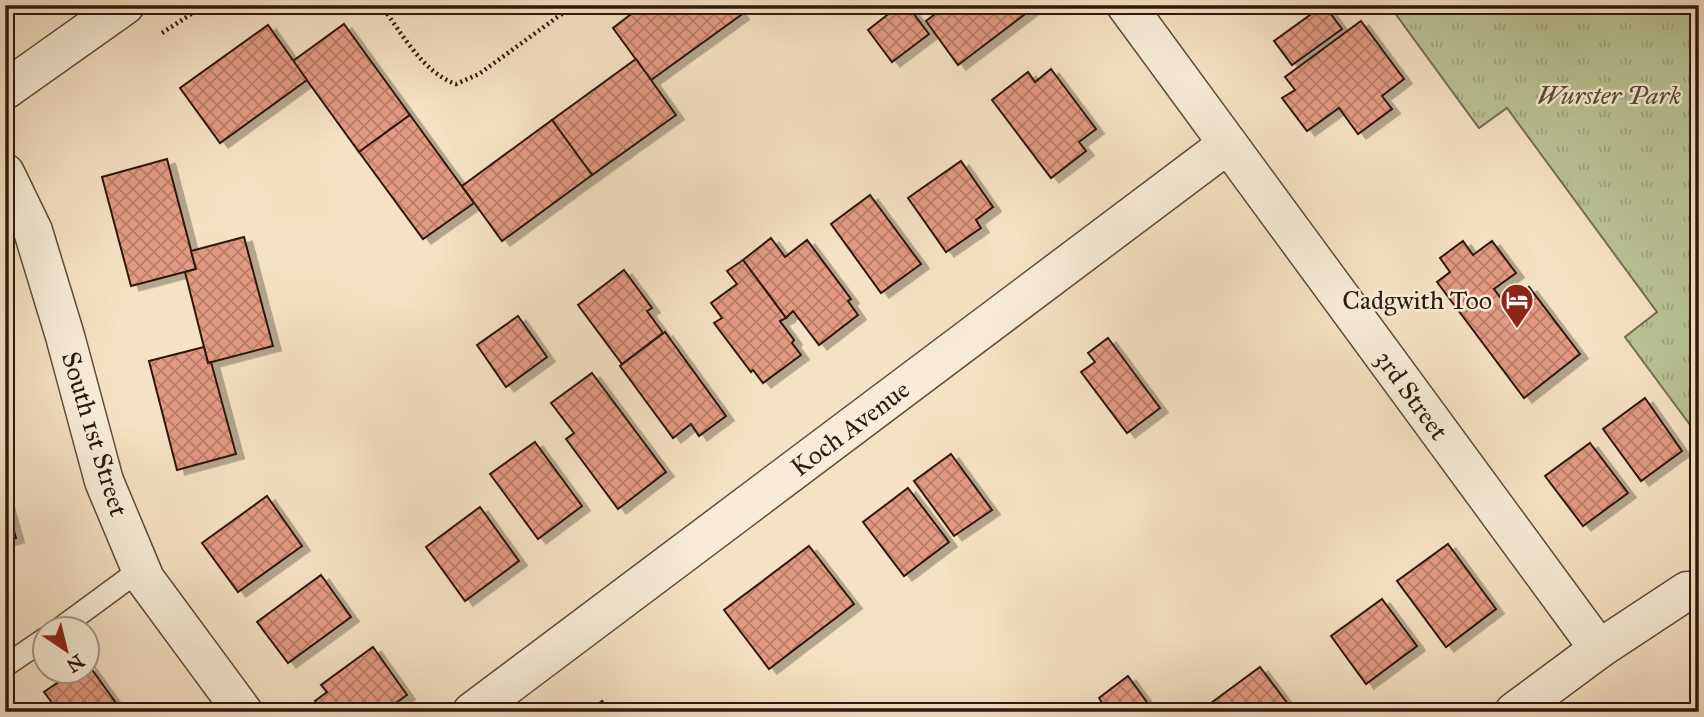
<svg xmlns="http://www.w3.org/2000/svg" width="1704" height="717" font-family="'IM FELL Great Primer',serif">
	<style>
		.park { fill: url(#park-tufts); stroke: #746e52; stroke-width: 2 }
		.building { fill: url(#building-cross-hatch); stroke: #2f180f; stroke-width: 2; filter: url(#shadow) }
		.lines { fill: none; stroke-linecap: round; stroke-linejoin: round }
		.lane-casing { stroke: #604a3c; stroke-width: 24 }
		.street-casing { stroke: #604a3c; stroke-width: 41 }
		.path { stroke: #2f180f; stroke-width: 4.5; stroke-dasharray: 2 3.5; stroke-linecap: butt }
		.lane { stroke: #f8ecd8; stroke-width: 21 }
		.street { stroke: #f8ecd8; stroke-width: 38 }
		.labels { text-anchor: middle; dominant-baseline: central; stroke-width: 5; stroke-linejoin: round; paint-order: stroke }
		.park-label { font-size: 26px; font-style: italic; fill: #594b37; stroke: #f8ecd8 }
		.poi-label { font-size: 26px; fill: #2f180f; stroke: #f8ecd8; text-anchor: end }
		.street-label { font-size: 26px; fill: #2f180f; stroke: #f8ecd8 }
	</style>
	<defs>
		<pattern id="park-tufts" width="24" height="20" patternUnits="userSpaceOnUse" patternTransform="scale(1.75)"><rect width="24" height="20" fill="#bac395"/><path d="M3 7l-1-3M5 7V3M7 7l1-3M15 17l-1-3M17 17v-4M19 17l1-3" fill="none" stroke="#a0a77f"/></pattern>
		<pattern id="building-cross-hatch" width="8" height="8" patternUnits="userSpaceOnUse" patternTransform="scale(1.75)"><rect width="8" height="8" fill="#e29a81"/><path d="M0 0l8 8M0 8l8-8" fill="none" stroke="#b87d68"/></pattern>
		<filter id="shadow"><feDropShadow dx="8" dy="4.5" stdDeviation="0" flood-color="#0004"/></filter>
	</defs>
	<rect width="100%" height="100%" fill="#f5e1c3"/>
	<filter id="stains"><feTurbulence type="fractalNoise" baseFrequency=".00286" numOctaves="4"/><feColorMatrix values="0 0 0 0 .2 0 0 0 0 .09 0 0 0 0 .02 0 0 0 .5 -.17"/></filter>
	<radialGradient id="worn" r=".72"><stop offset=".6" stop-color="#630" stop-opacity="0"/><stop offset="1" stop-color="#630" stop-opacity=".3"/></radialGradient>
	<polygon class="park" points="1389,5 1699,5 1699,437 1625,337 1657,312 1507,108 1479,128"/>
	<g class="building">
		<polygon points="643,5 734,5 741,15 651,80 613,28"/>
		<polygon points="900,5 907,5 929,34 892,62 868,30"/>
		<polygon points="947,5 1031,5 1033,8 958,65 926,21"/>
		<polygon points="1324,5 1342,29 1292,65 1274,41"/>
		<polygon points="1361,21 1404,79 1382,96 1392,109 1358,134 1339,108 1307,131 1282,98 1295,90 1285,77"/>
		<polygon points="344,24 410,115 359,152 293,61"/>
		<polygon points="268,25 307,80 220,143 180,88"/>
		<polygon points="636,59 676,115 592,175 552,120"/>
		<polygon points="1051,69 1096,129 1079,142 1086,151 1051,178 992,100 1028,72 1035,82"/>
		<polygon points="410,115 474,203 423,239 359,152"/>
		<polygon points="552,120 592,175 502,241 462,186"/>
		<polygon points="167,159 196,269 131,286 102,177"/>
		<polygon points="961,161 993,207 976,220 981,228 946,252 908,198"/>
		<polygon points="870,195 921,264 881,293 831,224"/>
		<polygon points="244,237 273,346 208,363 185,272 196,269 191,251"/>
		<polygon points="771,238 785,257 807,240 851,299 848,301 858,315 819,345 793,311 786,318 743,260"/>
		<polygon points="1463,241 1473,255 1492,241 1516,273 1494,289 1506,305 1529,287 1580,354 1524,398 1437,282 1450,272 1440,258"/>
		<polygon points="743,260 786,318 780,321 794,340 792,343 801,355 763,383 753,370 751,372 714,323 722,318 711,303 737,284 727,271"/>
		<polygon points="624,270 652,308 647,311 663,333 622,364 578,305"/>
		<polygon points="518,316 547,357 506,387 477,345"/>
		<polygon points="665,332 726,416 699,436 691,424 673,438 620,366"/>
		<polygon points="1108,338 1160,408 1127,433 1081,372 1095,362 1088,353"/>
		<polygon points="204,347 208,363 211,362 236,454 177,470 149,361"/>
		<polygon points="592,373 666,472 618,509 566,439 574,433 551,403"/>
		<polygon points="1645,398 1682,451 1641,481 1603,429"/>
		<polygon points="535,442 582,506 538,539 490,474"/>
		<polygon points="1590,443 1628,493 1583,526 1545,476"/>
		<polygon points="951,454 992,510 954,536 914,481"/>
		<polygon points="908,488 949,542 904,576 863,522"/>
		<polygon points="267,496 302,546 238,592 202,543"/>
		<polygon points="5,499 16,538 5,541"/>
		<polygon points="480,507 519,561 465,601 426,547"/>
		<polygon points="1448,544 1496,609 1446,647 1397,581"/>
		<polygon points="809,546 854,604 769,669 724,610"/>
		<polygon points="321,575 351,617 288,663 257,622"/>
		<polygon points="1382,599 1417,646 1366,684 1331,636"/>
		<polygon points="373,647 407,695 383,712 323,712 315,701 327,692 321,685"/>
		<polygon points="88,664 116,703 104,712 59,712 44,692 73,672 88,672"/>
		<polygon points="1260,667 1294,712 1217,712 1211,703"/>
		<polygon points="1128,676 1154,712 1108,712 1099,698"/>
		<polygon points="602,701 611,712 588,712"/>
		<polygon points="1009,704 1015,712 998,712"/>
	</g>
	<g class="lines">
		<defs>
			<g id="lane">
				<polyline points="58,630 141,569"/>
				<polyline points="5,666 46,638"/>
			</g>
			<g id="street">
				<polyline points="1126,5 1599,649"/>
				<polyline points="5,90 125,5"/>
				<polyline points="5,173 33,231 65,336 104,481 145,579 243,712"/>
				<polyline points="472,712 1228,144"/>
				<polyline points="1514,712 1599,649 1687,591 1699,591"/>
			</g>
		</defs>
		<use href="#lane" class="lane-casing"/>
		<use href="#street" class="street-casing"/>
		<g class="path">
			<path d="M 381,5 C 401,32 423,73 456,84 L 479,74 L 574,5"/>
			<polyline points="162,33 205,5"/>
			<polyline points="416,712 429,702"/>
		</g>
		<use href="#lane" class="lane"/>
		<use href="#street" class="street"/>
	</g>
	<defs>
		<symbol id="hotel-pin" viewBox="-11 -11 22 30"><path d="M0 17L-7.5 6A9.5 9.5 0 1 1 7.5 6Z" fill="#8f2418" stroke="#f8ecd8"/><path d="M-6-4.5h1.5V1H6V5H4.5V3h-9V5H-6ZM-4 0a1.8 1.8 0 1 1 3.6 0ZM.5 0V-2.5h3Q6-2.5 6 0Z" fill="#fff"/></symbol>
	</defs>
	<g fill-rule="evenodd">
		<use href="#hotel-pin" x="1498" y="281" width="38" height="52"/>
	</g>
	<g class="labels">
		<g class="park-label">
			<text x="1609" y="95">Wurster Park</text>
		</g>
		<g class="poi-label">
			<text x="1492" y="300">Cadgwith Too</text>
		</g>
		<g class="street-label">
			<text transform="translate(1412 395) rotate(54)">3rd Street</text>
			<text transform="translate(850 428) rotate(-37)">Koch Avenue</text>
			<text transform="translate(95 434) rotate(73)">South 1st Street</text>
		</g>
	</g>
	<rect width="1704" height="717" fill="none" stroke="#f5e1c3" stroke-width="28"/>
	<rect x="7" y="7" width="1690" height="703" fill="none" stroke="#2f180f" stroke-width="3.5"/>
	<rect x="14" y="14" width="1676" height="689" fill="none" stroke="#2f180f" stroke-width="2"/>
	<g transform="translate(66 650) rotate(145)"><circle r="33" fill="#f8ecd8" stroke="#a89788" stroke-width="2"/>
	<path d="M0-5L12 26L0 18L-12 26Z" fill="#8f2418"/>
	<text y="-10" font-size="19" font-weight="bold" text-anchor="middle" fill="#2f180f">N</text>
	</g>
	<rect width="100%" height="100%" filter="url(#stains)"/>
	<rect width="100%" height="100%" fill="url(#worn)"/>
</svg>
